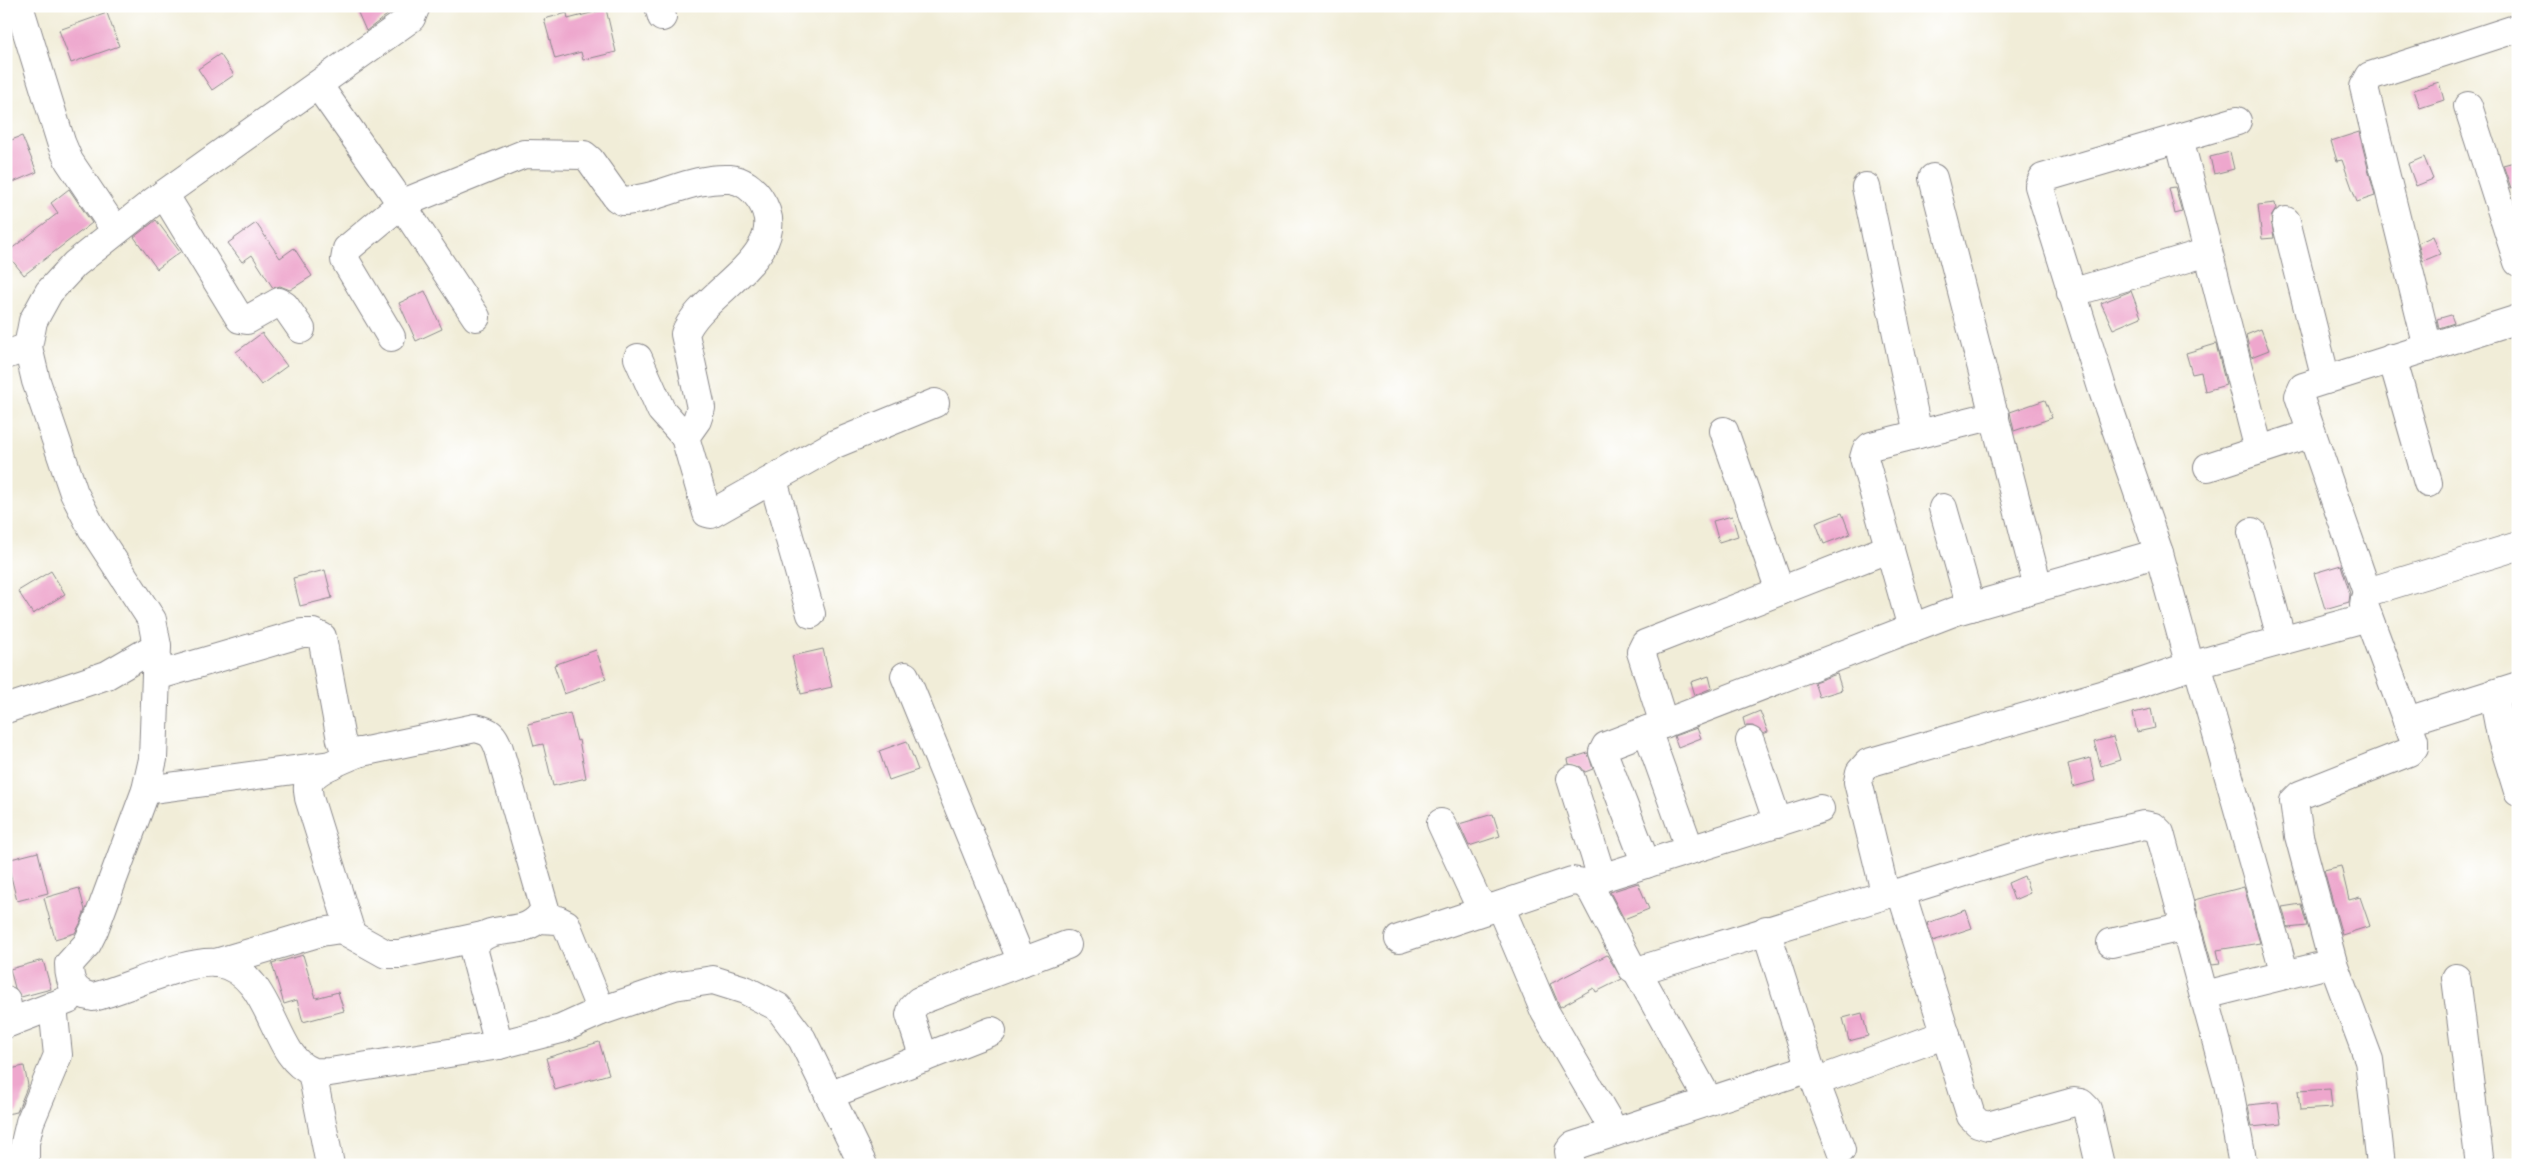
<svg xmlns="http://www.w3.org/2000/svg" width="2524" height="1171" font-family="'Indie Flower',sans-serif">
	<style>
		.building { fill: #eea7cd }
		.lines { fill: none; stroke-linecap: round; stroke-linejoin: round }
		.minor-casing { stroke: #8a888a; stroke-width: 30 }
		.minor { stroke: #fff; stroke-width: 28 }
	</style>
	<rect width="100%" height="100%" fill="#fff"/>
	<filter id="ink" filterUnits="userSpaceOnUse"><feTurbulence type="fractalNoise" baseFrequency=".02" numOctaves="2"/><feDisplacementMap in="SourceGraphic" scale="10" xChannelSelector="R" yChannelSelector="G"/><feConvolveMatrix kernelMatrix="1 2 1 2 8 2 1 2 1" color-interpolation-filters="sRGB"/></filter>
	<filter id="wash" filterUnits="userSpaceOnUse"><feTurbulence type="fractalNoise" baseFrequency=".0096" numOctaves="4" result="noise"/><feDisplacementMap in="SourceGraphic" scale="20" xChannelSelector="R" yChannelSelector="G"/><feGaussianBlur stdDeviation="1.12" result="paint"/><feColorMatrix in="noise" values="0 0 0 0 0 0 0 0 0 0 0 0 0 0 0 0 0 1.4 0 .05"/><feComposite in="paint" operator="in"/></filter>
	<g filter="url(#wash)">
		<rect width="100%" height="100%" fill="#f1edd8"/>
		<g id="blocks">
			<g class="building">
				<polygon points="355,6 399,6 366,31"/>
				<polygon points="606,9 616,52 583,60 581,52 555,59 544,19 567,13 568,19"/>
				<polygon points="107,13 119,46 71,63 59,30"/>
				<polygon points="220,54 234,75 212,90 198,69"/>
				<polygon points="2439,82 2444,100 2420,108 2414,90"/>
				<polygon points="2359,132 2375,196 2357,202 2342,160 2337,161 2331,141"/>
				<polygon points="22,136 37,172 6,185 6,142"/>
				<polygon points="2230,152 2234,169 2214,174 2210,157"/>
				<polygon points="2424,157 2433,179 2416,186 2408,164"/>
				<polygon points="2518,161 2518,186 2511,188 2503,165"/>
				<polygon points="2175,187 2182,212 2175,214 2169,188"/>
				<polygon points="69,189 92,223 24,275 6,253 58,213 51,203"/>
				<polygon points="2275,203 2276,209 2271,217 2274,238 2262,239 2258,205"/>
				<polygon points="156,220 180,252 157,269 134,237"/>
				<polygon points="256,223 280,258 294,248 312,276 290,290 280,286 273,288 252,255 242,262 228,243"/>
				<polygon points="2433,236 2440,254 2423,261 2418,243"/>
				<polygon points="425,291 442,329 416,341 399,303"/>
				<polygon points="2131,291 2141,317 2113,329 2101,303"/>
				<polygon points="2451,315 2454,323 2439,328 2437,319"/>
				<polygon points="2261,329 2269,350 2251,357 2246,335"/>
				<polygon points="262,333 287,366 261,385 236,352"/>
				<polygon points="2216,344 2226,385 2205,391 2201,372 2192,374 2186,353"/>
				<polygon points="2045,400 2052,418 2014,431 2010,412"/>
				<polygon points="1842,513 1850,534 1824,544 1816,523"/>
				<polygon points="1732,516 1738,536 1719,542 1713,521"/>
				<polygon points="2341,565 2350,594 2349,602 2325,609 2314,573"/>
				<polygon points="325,570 332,598 300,606 293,578"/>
				<polygon points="51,571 65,594 33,614 18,591"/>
				<polygon points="823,649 832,687 801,694 792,656"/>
				<polygon points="596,650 606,679 564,694 554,665"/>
				<polygon points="1837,674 1842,690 1819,697 1814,682"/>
				<polygon points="1709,676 1712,688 1695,695 1691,682"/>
				<polygon points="2518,702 2518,737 2511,705"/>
				<polygon points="2151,709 2155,728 2137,732 2133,713"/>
				<polygon points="1760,711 1768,732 1763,734 1753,726 1745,726 1743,718"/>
				<polygon points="570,713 577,741 579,740 586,778 553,786 543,744 534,746 528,724"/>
				<polygon points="1697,728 1701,738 1678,747 1674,736"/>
				<polygon points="2113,737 2120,760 2101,766 2094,742"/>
				<polygon points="907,741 918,770 889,780 879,751"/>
				<polygon points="1588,753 1593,769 1585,772 1581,767 1569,764 1568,759"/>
				<polygon points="2090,758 2095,781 2073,787 2068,764"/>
				<polygon points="1493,814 1500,836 1469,846 1459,824"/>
				<polygon points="38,852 48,893 17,901 7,860"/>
				<polygon points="2341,866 2349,900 2360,897 2370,926 2342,935 2324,870"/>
				<polygon points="2024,876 2030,893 2014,900 2008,883"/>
				<polygon points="1638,883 1649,909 1624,919 1610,892"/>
				<polygon points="2244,887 2260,943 2217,950 2220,964 2212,965 2194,900"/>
				<polygon points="79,888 85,910 80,924 75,933 55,939 44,898"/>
				<polygon points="2301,904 2307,926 2288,928 2282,907"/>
				<polygon points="1966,910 1972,928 1933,941 1927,923"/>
				<polygon points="303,955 316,998 338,992 344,1011 303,1022 297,1000 284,1004 272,964"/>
				<polygon points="1607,955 1622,979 1596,992 1594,988 1560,1007 1550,984"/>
				<polygon points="43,960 51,989 21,997 15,988 10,969"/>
				<polygon points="1862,1013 1868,1036 1849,1041 1843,1018"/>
				<polygon points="599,1042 609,1074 555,1090 546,1058"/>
				<polygon points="24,1066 28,1085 17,1112 6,1114 6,1070"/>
				<polygon points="2330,1089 2332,1108 2300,1110 2298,1091"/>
				<polygon points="2278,1102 2281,1124 2252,1127 2248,1105"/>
			</g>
		</g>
	</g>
	<g filter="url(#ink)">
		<use href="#blocks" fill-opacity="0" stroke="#8a888a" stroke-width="1"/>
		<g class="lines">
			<defs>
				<g id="minor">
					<polyline points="19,6 61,142 69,161 116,231"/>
					<path d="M 416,6 L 411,18 L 153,202 L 75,264 L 49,292 L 33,321 L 28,347 L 36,381 L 74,493 L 92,528 L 152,620 L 157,646 L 153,759 L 146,790 L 94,930 L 87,944 L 69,964 C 69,982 74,994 93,997 C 126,989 187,959 217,963 C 273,971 272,1058 311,1071 C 316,1073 324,1072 330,1072 L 499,1045 L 561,1029 L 601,1011 L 674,986 L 713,980 L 745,990 L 778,1007 L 802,1039 L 863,1165"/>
					<polyline points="659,6 662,17"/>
					<polyline points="318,85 392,190 476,317"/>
					<polyline points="2468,106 2518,262"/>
					<polyline points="2237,121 2043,178 2039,186 2102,388 2159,553 2190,666 2132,686 1868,763 1860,772 1858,782 1883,884 1888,894 1901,892 2042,848 2144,825 2154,827 2160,833 2228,1084 2243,1165"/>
					<polyline points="2179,138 2259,450"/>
					<polyline points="1933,178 2038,587"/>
					<polyline points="1866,187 1918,434"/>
					<polyline points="164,194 240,319 247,320 279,302 285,306 301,329"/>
					<polyline points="2286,221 2326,380"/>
					<polyline points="2071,293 2208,252"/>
					<path d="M 391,337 L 345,260 L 347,249 L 401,204 L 524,154 L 584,155 L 590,160 L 617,198 L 622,201 C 659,200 689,177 730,179 C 742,180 754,189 760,199 C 797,254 700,292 685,334 L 701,408 L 697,420 L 685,437 L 707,513 L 711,514 L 835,444 L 935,403"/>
					<polyline points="2428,348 2364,87 2370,76 2518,28"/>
					<polyline points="6,355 28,347"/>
					<polyline points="638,358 661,410 685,437"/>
					<polyline points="2392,358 2428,483"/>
					<polyline points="1724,431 1780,591"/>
					<polyline points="2208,467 2312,433"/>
					<polyline points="773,480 811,614"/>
					<polyline points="1943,508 1971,607"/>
					<polyline points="2252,532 2282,641"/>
					<polyline points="2368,595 2299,396 2303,387 2518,319"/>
					<polyline points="1912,628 1864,458 1866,451 1871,446 1995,415"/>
					<polyline points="2197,664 2285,975"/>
					<polyline points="2190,666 2368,617"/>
					<path d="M 156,676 L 302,633 L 313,633 L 322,637 L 341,740 L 345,749 L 352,754 L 475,728 C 490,731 494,735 499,749 L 545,909 C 526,944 489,917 473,948 L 499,1045"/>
					<polyline points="905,676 1022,962"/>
					<polyline points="2493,694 2501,736 2518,791"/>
					<polyline points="6,709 107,675 157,646"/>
					<polyline points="2407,721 2518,686"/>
					<polyline points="1664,724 1641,652 1645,644 1890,548"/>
					<polyline points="1647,730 1690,850"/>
					<polyline points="1750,741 1778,823"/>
					<polyline points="1571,779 1602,878"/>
					<polyline points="146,790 331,765"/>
					<polyline points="1441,823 1477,900 1489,909 1572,881 1585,883 1593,893 1632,968 1637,971 1888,894"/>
					<polyline points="1646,864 1603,752 1606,746 1956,611 2159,553"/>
					<polyline points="1585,883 1820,809"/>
					<polyline points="1901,892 1971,1116 1978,1123 1988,1126 2074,1102 2081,1103 2087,1109 2100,1165"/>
					<polyline points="1500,906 1545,1012 1615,1132"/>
					<polyline points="539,919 558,920 566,924 601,1011"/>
					<polyline points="1766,930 1810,1068 1841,1150"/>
					<path d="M 351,933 L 309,798 C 309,795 307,789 308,786 C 311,770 347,758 360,752"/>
					<polyline points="1399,939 1489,909"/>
					<polyline points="2111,943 2186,926"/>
					<polyline points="216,963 321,932 341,929 386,954 400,954 483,936"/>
					<polyline points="1637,971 1709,1101"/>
					<polyline points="2456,978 2480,1165"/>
					<polyline points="2205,995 2333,963"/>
					<polyline points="6,1000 10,1022"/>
					<polyline points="6,1024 68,1000"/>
					<polyline points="924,1058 910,1015 912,1008 919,1001 1067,945"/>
					<polyline points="312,1072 330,1165"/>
					<polyline points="1815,1082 1946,1034"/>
					<polyline points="829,1095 992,1031"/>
					<polyline points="25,1165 25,1143 30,1122 58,1055 53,1006"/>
					<polyline points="1571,1165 1569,1151 1573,1146 1810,1068"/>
					<polyline points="2381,1165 2369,1060 2333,963 2299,836 2294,801 2300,795 2409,752 2414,747 2414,740 2364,605 2365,598 2371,591 2518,546"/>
				</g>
			</defs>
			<use href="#minor" class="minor-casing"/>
			<use href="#minor" class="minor"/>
		</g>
	</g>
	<rect width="2524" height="1171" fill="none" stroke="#fff" stroke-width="25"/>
</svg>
